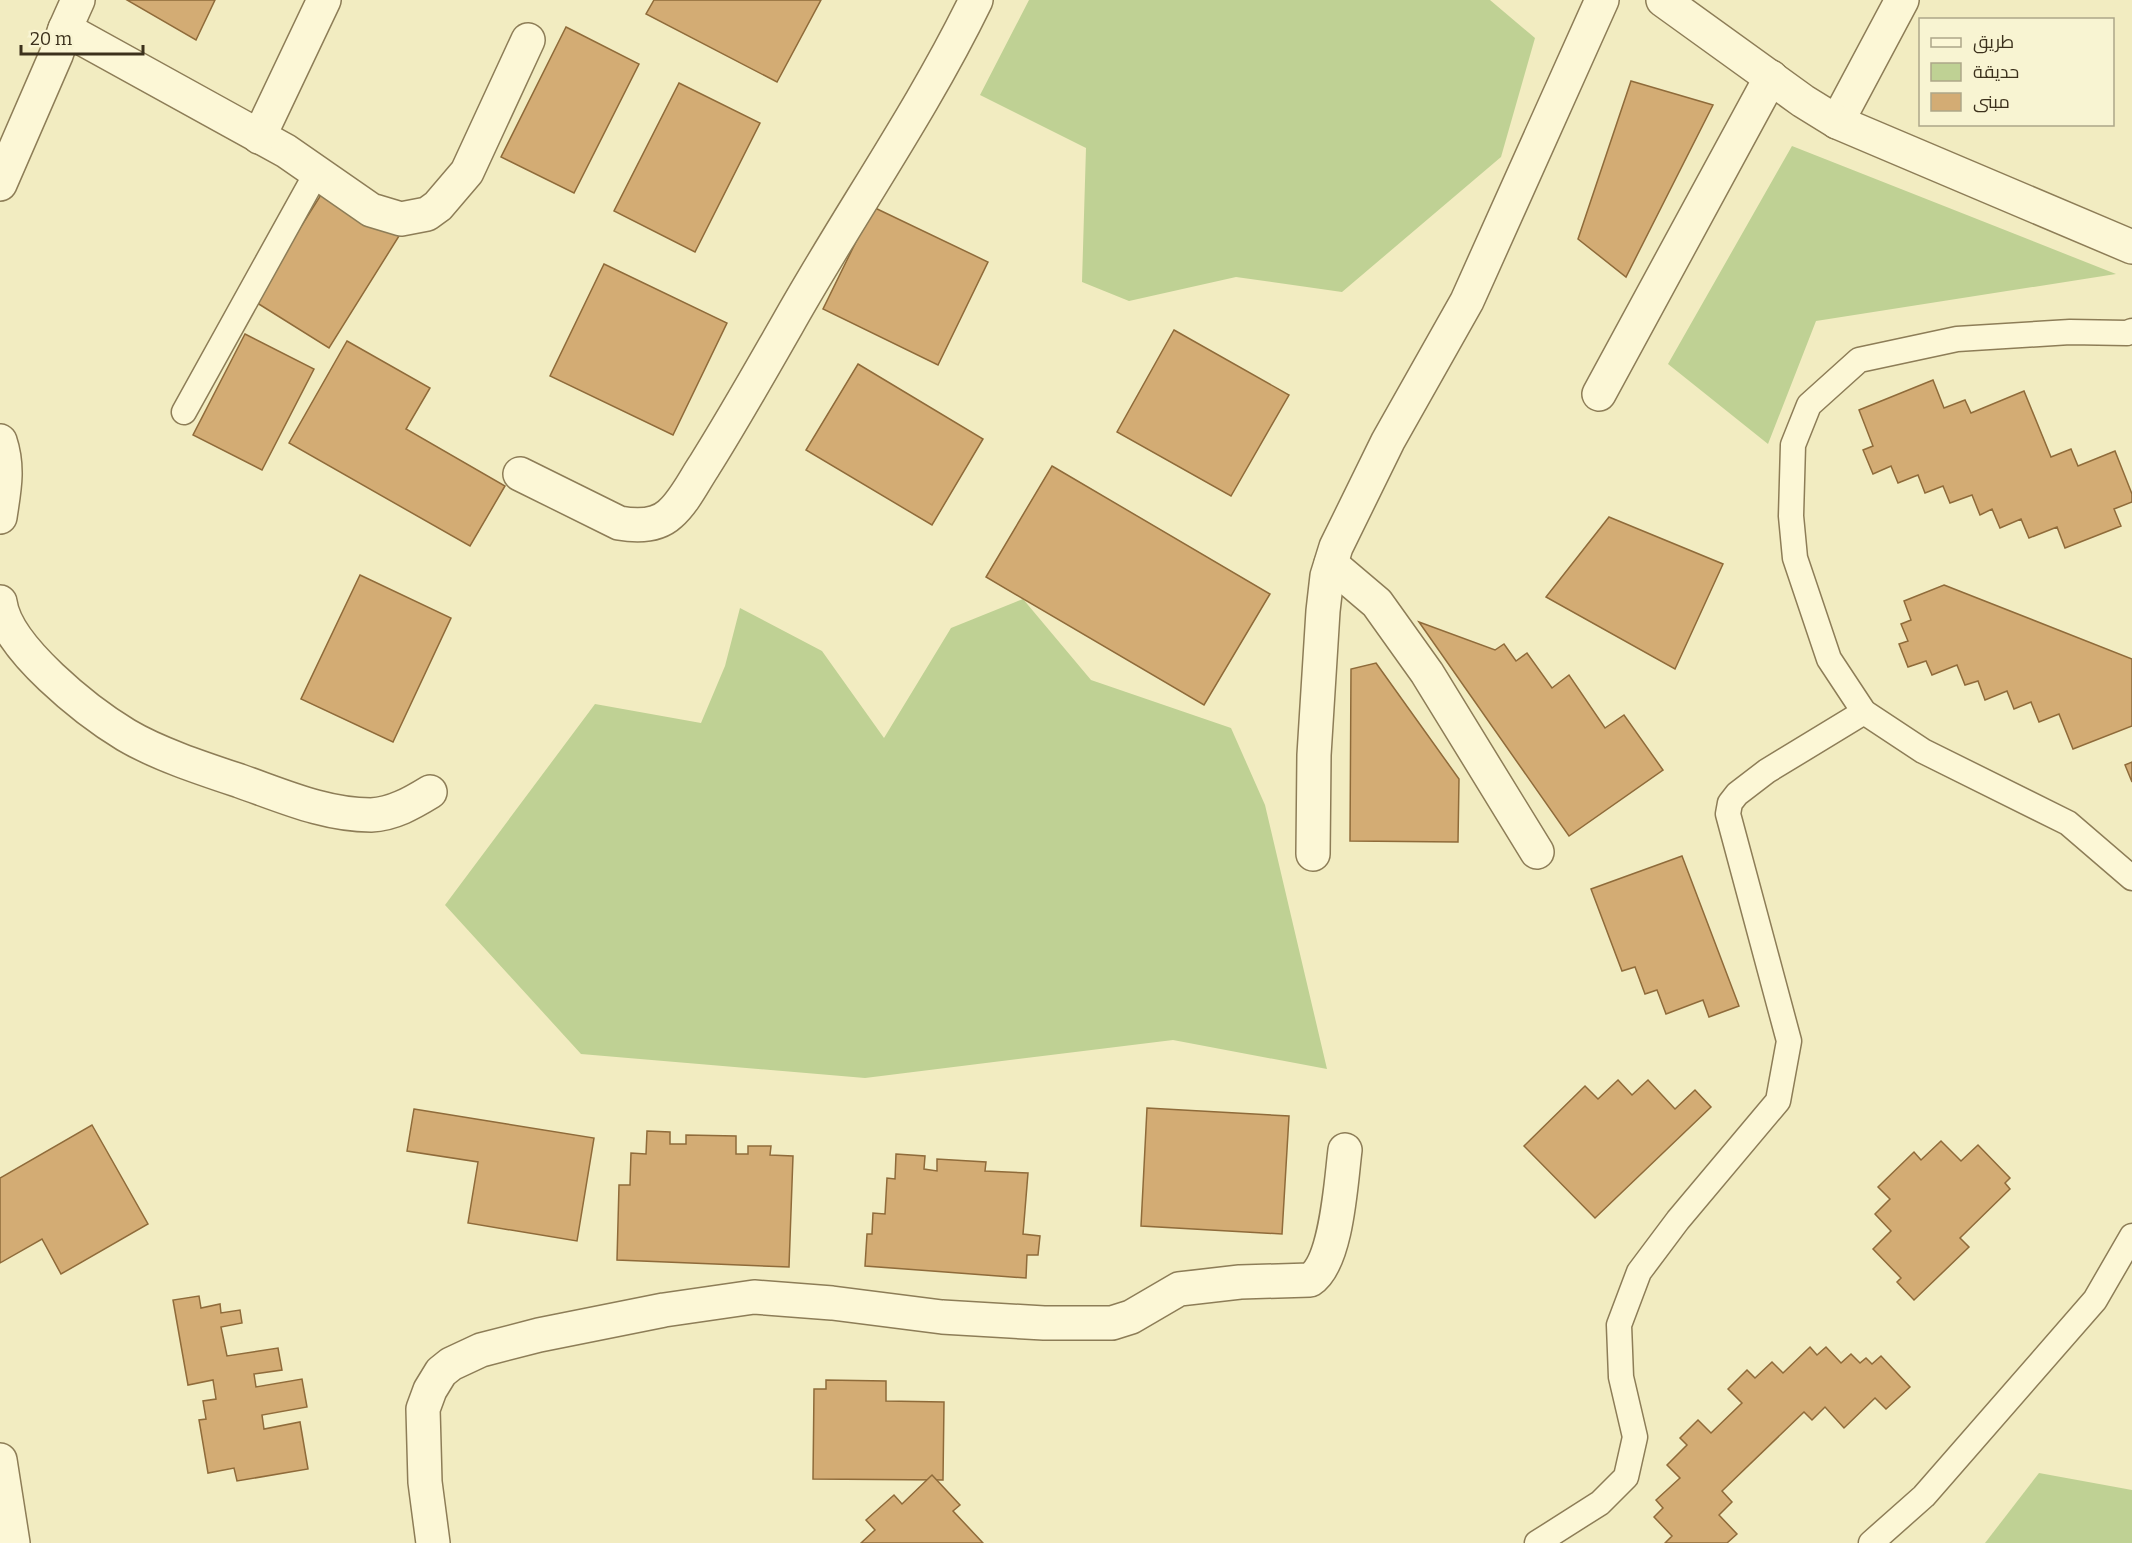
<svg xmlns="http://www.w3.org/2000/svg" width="2132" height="1543" font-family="Bitter,Cairo,serif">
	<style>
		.green { fill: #bfd194 }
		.building { fill: #d3ac74; stroke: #8f6b3a; stroke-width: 1.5 }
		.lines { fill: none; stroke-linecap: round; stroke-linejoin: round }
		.service-casing { stroke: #8d7d57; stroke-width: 27 }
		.minor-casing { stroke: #8d7d57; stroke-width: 36 }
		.tertiary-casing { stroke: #8d7d57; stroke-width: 36 }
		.service { stroke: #fcf7d6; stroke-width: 24 }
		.minor { stroke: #fcf7d6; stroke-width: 33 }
		.tertiary { stroke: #fcf7d6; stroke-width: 33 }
	</style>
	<rect width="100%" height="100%" fill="#f2ecc1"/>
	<g class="green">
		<polygon points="1029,0 1490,0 1535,38 1501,157 1342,292 1236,277 1129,301 1082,282 1086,148 980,95"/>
		<polygon points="1792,146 2116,274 1816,321 1768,444 1668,364"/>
		<polygon points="1023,599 1091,680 1231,728 1265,805 1327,1069 1173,1040 865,1078 581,1054 445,905 595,704 701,723 725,666 740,608 822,651 884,738 951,628"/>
		<polygon points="2039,1473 2132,1490 2132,1543 1985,1543"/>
	</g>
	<g class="building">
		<polygon points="127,0 215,0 196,40"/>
		<polygon points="654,0 821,0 777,82 646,14"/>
		<polygon points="566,27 639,64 574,193 501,157"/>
		<polygon points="1631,81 1713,105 1626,277 1578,239"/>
		<polygon points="679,83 760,123 695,252 614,211"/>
		<polygon points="324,190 399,236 329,348 254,301"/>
		<polygon points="873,207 988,262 938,365 823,309"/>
		<polygon points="604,264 727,323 673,435 550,376"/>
		<polygon points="1174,330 1289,395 1231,496 1117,432"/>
		<polygon points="245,334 314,369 262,470 193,435"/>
		<polygon points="347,341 430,388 406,429 505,486 470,546 289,443"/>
		<polygon points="858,364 983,439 932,525 806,450"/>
		<polygon points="1933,380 1944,408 1965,400 1971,413 2024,391 2051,457 2071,449 2078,466 2115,451 2132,494 2132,502 2114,509 2121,526 2065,548 2057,527 2029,538 2021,519 2000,528 1992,509 1980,515 1972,495 1950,503 1943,486 1925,493 1918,475 1898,483 1891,466 1873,474 1863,450 1873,446 1859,410"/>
		<polygon points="1052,466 1270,594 1204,705 986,577"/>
		<polygon points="1609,517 1723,564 1675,669 1546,597"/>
		<polygon points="360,575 451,618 393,742 301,699"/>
		<polygon points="1944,585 2132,659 2132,726 2073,749 2059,714 2039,722 2031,702 2014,709 2007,691 1985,700 1978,681 1965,685 1957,665 1932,675 1926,661 1908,667 1899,644 1908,641 1901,624 1911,620 1904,601"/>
		<polygon points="1419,622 1495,650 1504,644 1516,661 1527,653 1552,688 1569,675 1605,728 1624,715 1663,770 1569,836"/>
		<polygon points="1376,663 1459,779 1458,842 1350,841 1351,669"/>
		<polygon points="2132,762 2132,782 2125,765"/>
		<polygon points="1682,856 1739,1006 1709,1017 1703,1000 1666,1014 1657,990 1645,994 1635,967 1622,971 1591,889"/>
		<polygon points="1618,1080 1632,1095 1648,1080 1675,1109 1695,1090 1711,1107 1595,1218 1524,1146 1585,1086 1598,1099"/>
		<polygon points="1147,1108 1289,1116 1282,1234 1141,1226"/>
		<polygon points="414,1109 594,1138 577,1241 468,1223 478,1162 407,1151"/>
		<polygon points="92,1125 148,1224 61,1274 42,1239 0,1263 0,1178"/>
		<polygon points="647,1131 670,1132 670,1144 686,1144 686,1135 736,1136 736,1154 748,1154 748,1146 771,1146 770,1155 793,1156 789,1267 617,1260 619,1185 630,1185 631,1153 646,1154"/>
		<polygon points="1941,1141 1961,1161 1978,1145 2010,1178 2005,1183 2010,1189 1960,1238 1969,1247 1914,1300 1897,1282 1901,1278 1873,1249 1891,1231 1875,1214 1890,1199 1878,1187 1914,1152 1921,1160"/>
		<polygon points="896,1154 925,1156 924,1169 937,1171 937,1159 986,1162 985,1171 1028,1173 1023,1234 1040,1236 1038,1255 1027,1255 1026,1278 865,1266 867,1234 872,1234 873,1213 885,1214 887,1178 895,1179"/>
		<polygon points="199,1296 201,1308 220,1304 221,1313 240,1310 242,1323 221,1327 227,1356 278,1348 282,1370 254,1374 256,1387 302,1379 307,1407 262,1415 264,1429 300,1422 308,1469 237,1481 234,1468 208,1473 199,1420 206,1419 203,1401 216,1399 213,1380 188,1385 173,1300"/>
		<polygon points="1810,1347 1817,1355 1826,1347 1841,1363 1851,1354 1860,1363 1866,1358 1872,1364 1881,1356 1910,1387 1886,1409 1875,1398 1844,1428 1825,1407 1812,1420 1804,1412 1722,1491 1732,1502 1719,1515 1737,1534 1727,1543 1665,1543 1672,1536 1654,1517 1663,1508 1656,1500 1680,1478 1667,1465 1687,1445 1680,1438 1698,1420 1711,1433 1742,1403 1728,1389 1747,1370 1755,1378 1772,1362 1783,1373"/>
		<polygon points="826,1380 886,1381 886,1401 944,1402 943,1480 813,1479 814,1389 826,1389"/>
		<polygon points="932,1475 960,1505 953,1511 983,1543 861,1543 875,1530 866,1520 894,1495 902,1504"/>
	</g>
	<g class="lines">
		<defs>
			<g id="service">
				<polyline points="2132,331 2127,333 2070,332 1957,339 1859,360 1809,405 1793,445 1791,516 1795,558 1829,659 1864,712 1923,751 2068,823 2132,878"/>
				<polyline points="184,412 317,172"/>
				<polyline points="1537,1543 1600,1503 1626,1477 1635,1437 1621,1377 1619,1325 1639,1272 1678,1220 1778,1101 1789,1041 1728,814 1730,803 1737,794 1767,771 1864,712"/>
				<polyline points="1871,1543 1924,1496 2095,1300 2132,1236"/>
			</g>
			<g id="minor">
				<polyline points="78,0 65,29 286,151 371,210 401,219 427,214 438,206 467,172 528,40"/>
				<polyline points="1837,122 1902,0"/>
				<polyline points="259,137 324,0"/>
				<polyline points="0,184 56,55 65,29"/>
				<polyline points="1599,394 1771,77"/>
				<path d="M 0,441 C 9,468 4,490 0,517"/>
				<path d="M 520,474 L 619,523 C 636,526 656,527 670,514 C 684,502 694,481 704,466 C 733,420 760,372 787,325 C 848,216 921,113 976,0"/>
				<polyline points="1331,564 1377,603 1427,673 1537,852"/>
				<path d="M 0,602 C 6,648 88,712 126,735 C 158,754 204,769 240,781 C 283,796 325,815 371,815 C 393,814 412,803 430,792"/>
				<polyline points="1313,854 1314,755 1323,611 1327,576 1336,547 1388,441 1467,301 1602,0"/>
				<polyline points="0,1460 13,1543"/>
				<path d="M 433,1543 L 425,1482 L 423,1409 L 430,1390 L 441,1372 L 451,1364 L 481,1350 L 539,1335 L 664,1310 L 754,1297 L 832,1303 L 942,1317 L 1044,1323 L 1112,1323 L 1131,1317 L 1179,1289 L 1240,1282 L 1310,1280 C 1337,1263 1341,1181 1345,1150"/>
			</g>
			<polyline id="tertiary" points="1663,0 1803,101 1837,122 2132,247"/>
		</defs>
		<use href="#service" class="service-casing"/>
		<use href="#minor" class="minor-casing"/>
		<use href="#tertiary" class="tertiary-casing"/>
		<use href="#service" class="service"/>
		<use href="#minor" class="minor"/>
		<use href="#tertiary" class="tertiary"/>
	</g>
	<rect x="1919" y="18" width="195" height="108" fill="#f8f4d2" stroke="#ada689" stroke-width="1.5"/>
	<rect x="1931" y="38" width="30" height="9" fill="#fcf7d6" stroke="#ada689" stroke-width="1.5"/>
	<text x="1973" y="48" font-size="18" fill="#3c311c">طريق</text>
	<rect x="1931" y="63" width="30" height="18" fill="#bfd194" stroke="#ada689" stroke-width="1.5"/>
	<text x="1973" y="78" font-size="18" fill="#3c311c">حديقة</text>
	<rect x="1931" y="93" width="30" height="18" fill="#d3ac74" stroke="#ada689" stroke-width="1.5"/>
	<text x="1973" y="108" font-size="18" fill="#3c311c">مبنى</text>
	<path d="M21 45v9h122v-9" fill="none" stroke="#3c311c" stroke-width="3"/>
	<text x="30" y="45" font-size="18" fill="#3c311c" stroke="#f8f4d2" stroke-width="4.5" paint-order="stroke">20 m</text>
</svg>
